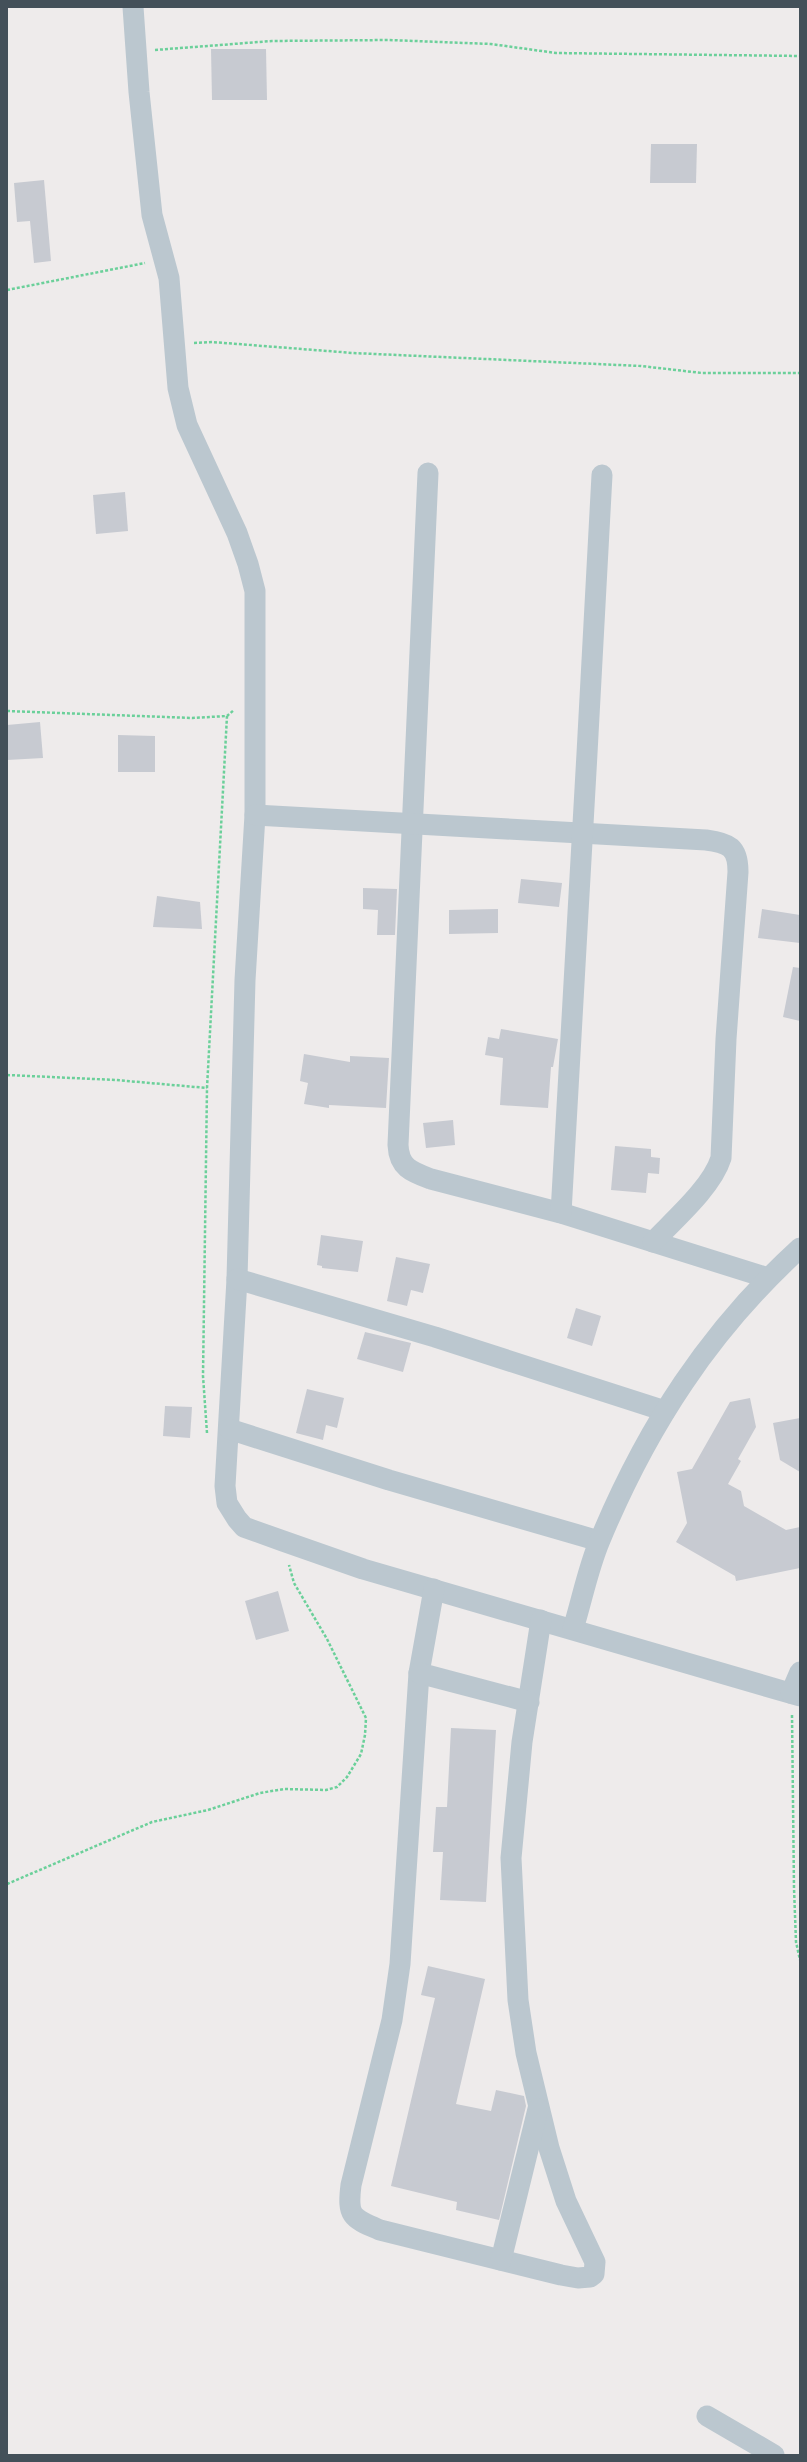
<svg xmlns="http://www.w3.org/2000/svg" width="807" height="2462" font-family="'Noto Sans',sans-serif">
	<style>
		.building { fill: #c7cad1 }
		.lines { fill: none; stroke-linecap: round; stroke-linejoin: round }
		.path { stroke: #6bd09a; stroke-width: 2.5; stroke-dasharray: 3 2; stroke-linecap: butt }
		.minor { stroke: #bbc7cf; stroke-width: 21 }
	</style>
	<rect width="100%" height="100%" fill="#eeebeb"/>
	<g class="building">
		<polygon points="211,49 266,49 267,100 212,100"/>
		<polygon points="651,144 697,144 696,183 650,183"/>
		<polygon points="44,180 51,261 34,263 30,221 17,222 14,183"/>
		<polygon points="125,492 128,531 96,534 93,495"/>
		<polygon points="40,722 43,758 7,760 7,725"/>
		<polygon points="118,735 155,736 155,772 118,772"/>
		<polygon points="521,879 562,883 559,907 518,903"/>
		<polygon points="363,888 397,889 395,935 377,935 378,910 363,909"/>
		<polygon points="157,896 200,902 202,929 153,927"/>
		<polygon points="498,909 498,933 449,934 449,910"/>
		<polygon points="762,909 800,915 800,943 758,938"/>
		<polygon points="793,967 800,968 800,1021 783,1017"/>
		<polygon points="501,1029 558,1039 553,1067 551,1067 548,1108 500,1105 503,1058 485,1055 488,1037 499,1039"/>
		<polygon points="304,1054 350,1062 350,1056 389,1058 386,1108 329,1105 329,1108 304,1104 308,1083 300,1081"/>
		<polygon points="453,1120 455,1145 426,1148 423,1123"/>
		<polygon points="615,1146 651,1149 651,1157 660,1158 659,1174 648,1173 646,1193 611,1190"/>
		<polygon points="321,1235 363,1241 358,1272 322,1268 322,1266 317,1265"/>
		<polygon points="396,1257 430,1264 423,1293 411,1290 407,1306 387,1301"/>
		<polygon points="576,1308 601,1316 592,1346 567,1338"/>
		<polygon points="365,1332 411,1343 403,1372 357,1359"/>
		<polygon points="307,1389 344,1398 337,1428 326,1425 323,1440 296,1433"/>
		<polygon points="750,1398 756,1427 738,1459 741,1461 728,1484 741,1491 744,1506 786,1530 800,1527 800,1568 736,1581 735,1576 676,1542 687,1523 677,1472 692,1469 730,1402"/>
		<polygon points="165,1406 192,1407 190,1438 163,1436"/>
		<polygon points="800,1418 800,1472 780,1460 773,1423"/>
		<polygon points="278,1591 289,1631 256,1640 245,1601"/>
		<polygon points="451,1728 496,1730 486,1902 440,1900 443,1852 433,1852 436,1807 447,1807"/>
		<polygon points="428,1966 485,1979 456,2104 491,2111 496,2090 524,2096 526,2106 499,2220 456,2210 457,2202 391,2186 435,1998 421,1995"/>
	</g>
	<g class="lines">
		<g class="path">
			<polyline points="155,50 272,41 389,40 491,44 556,53 800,56"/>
			<polyline points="7,290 145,263"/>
			<polyline points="194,343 212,342 353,353 641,366 702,373 800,373"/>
			<polyline points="7,711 192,718 227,716 234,710"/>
			<polyline points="7,1075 116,1080 207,1088"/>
			<polyline points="207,1433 203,1376 207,1088 227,716"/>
			<polyline points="792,1715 794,1888 796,1942 800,1960"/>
			<polyline points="7,1884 152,1822 208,1810 260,1793 284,1789 326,1790 337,1787 347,1777 361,1754 365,1735 366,1718 327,1639 294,1583 289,1565"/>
		</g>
		<g class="minor">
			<polyline points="133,7 139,92 152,215 169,278 178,388 187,425 237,533 248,564 255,591 255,815 245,980 237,1279 225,1486 227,1503 237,1519 244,1527 283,1541 363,1569 800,1696"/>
			<path d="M 428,473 L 398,1145 C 399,1168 412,1172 431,1179 L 561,1213 L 768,1278"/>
			<path d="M 255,815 L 706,840 C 729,843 738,847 738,872 L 726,1039 L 721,1158 C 712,1187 675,1219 653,1242"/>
			<path d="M 561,1213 C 577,967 588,721 602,475"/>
			<polyline points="237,1279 435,1337 665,1411"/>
			<polyline points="229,1429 389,1480 599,1541"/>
			<path d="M 434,1589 L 419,1673 L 400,1964 L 392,2020 L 351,2185 C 347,2217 352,2218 380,2230 L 561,2275 L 578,2278 L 590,2277 L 594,2274 L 595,2262 L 566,2201 L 549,2148 L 526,2053 L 518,2000 L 511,1858 L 522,1742 L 541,1620"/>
			<path d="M 573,1629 C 582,1600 588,1568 600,1540 C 647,1427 709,1331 800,1248"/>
			<polyline points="419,1673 529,1702"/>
			<polyline points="791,1693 800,1672"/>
			<polyline points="501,2260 538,2109"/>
			<polyline points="707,2416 774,2455"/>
		</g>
	</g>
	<rect width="807" height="2462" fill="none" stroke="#435059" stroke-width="16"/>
</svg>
